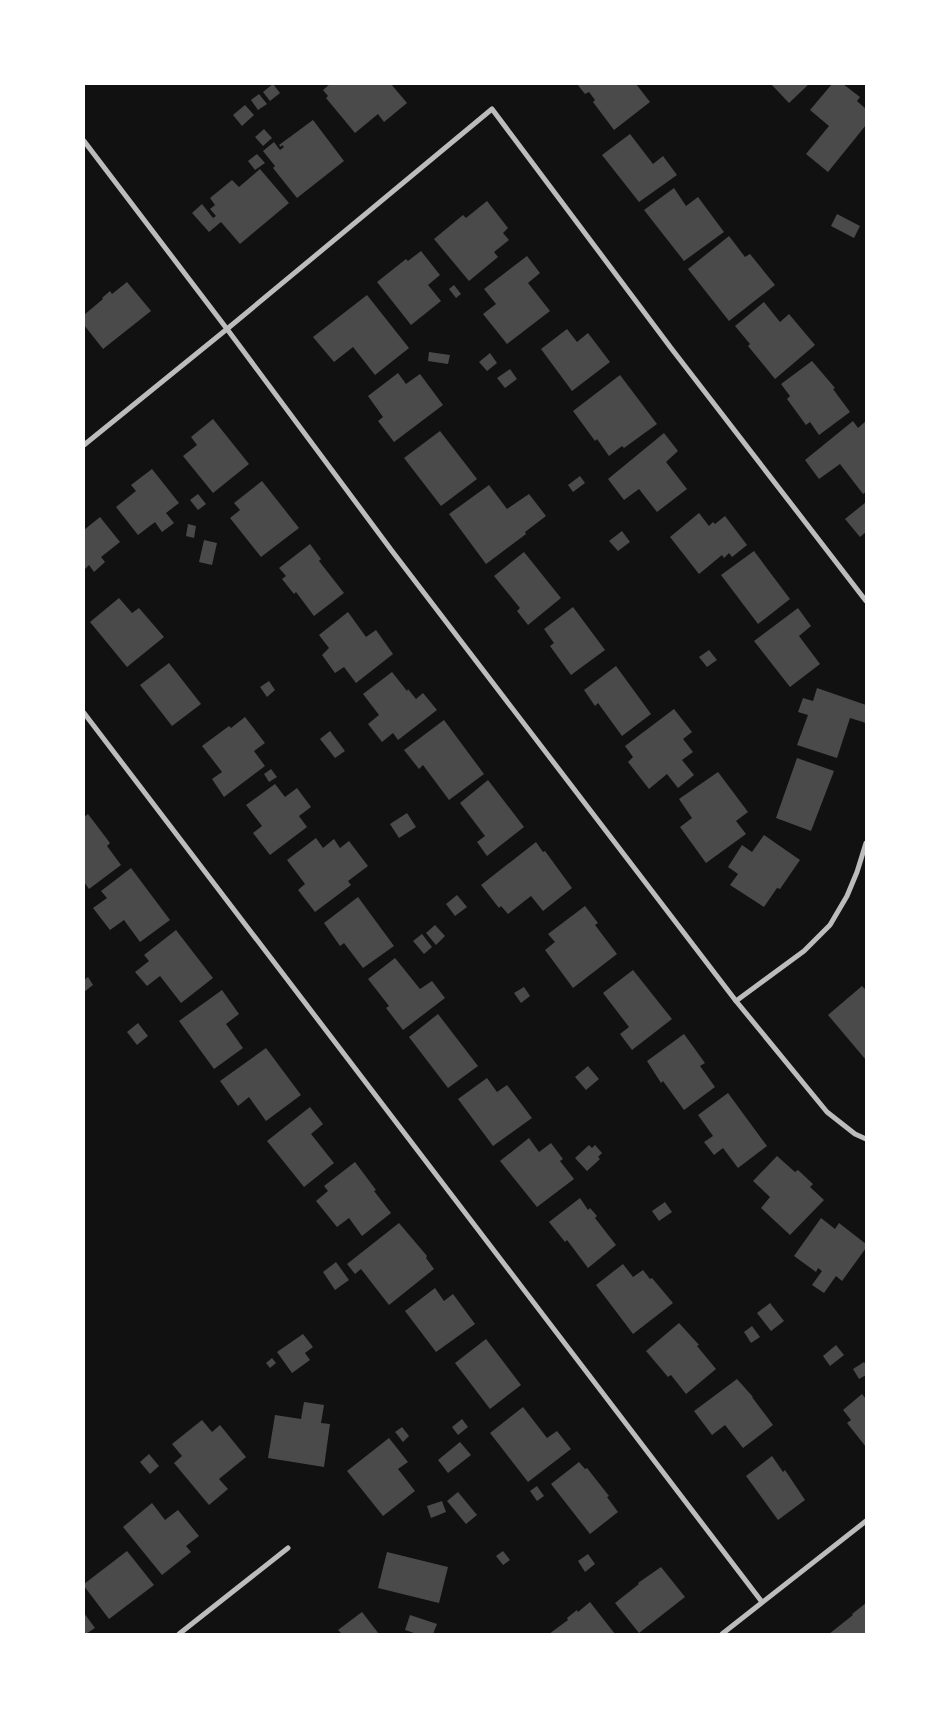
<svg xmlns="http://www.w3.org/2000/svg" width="950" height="1718" font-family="'Fira Sans',sans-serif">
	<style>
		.building { fill: #4a4a4a }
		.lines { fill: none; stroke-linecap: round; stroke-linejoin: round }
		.minor { stroke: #bcbcbc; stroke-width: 5 }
	</style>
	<rect width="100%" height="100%" fill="#111"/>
	<g class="building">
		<polygon points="273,84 280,93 270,101 263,92"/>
		<polygon points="330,84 391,84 407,103 384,122 378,114 355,133 326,98 328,96 323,90"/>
		<polygon points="577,84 636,84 650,102 614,130 593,102 595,100 589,92 585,94"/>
		<polygon points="771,84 809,84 789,103"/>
		<polygon points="832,84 843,84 860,97 857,101 866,109 866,125 828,172 806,154 829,126 810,110"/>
		<polygon points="259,94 267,104 258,110 251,100"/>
		<polygon points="245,105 254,115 242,126 233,115"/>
		<polygon points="313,120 344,161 297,198 273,168 275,166 263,151 274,142 280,150 284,147 282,145 281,147 279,145"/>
		<polygon points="264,129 272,138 263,146 255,137"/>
		<polygon points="630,134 653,164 663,156 677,175 639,202 602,155"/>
		<polygon points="257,154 265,163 255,170 248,161"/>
		<polygon points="260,169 289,203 240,244 221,222 209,232 192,213 202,204 213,218 216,216 210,209 215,205 210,198 232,180 239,187"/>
		<polygon points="674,188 686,206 698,197 724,232 684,261 644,210"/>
		<polygon points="487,201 508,228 503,233 509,240 494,252 498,257 469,281 434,239 463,215 466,218"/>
		<polygon points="837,214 860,226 854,238 831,226"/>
		<polygon points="729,236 745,257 750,254 775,285 729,321 688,269"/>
		<polygon points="421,251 440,275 428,285 441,301 411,325 377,282 406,259 408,261"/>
		<polygon points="527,256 540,273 528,283 550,311 507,344 483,314 496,304 484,289"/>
		<polygon points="127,282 151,311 103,349 84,325 84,315 103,299 102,298 110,291 112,294"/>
		<polygon points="454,285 461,294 456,298 449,289"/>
		<polygon points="367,295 409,348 375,375 353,347 334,362 313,337"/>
		<polygon points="764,302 780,322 789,314 815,345 775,379 748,346 750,344 735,326"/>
		<polygon points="567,329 577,342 588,333 610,362 572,391 541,349"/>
		<polygon points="429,352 450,355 448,364 428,361"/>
		<polygon points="490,353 497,363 487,371 479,362"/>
		<polygon points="812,361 835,388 833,389 850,412 819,435 810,422 806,425 787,399 790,396 781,384"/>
		<polygon points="510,369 517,379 505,388 497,378"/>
		<polygon points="398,373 406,384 420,374 443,405 394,442 378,421 383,417 368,396"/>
		<polygon points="620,375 657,424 624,448 622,446 609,456 597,439 595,441 573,411"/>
		<polygon points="213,419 249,464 213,493 183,456 197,445 191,437"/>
		<polygon points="853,421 858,428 866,421 866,492 863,494 840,464 819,479 805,460"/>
		<polygon points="440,431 477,479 441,506 404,458"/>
		<polygon points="664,433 678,451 666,462 687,489 657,512 639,489 624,500 608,479"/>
		<polygon points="152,469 179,503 166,513 174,523 162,532 155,522 138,535 116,507 136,491 131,485"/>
		<polygon points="580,476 585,483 573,492 568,485"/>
		<polygon points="262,481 299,528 261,557 230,518 240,510 234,503"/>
		<polygon points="489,485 507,509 529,494 546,516 525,532 526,534 486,564 449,514"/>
		<polygon points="198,494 206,504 198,510 190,500"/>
		<polygon points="866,502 866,532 860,537 845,519"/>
		<polygon points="699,513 709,526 713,522 715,524 725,516 747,545 732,557 729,553 724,558 722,555 699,574 670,537"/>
		<polygon points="100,517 120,542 101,557 105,562 94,572 89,565 84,570 84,530"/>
		<polygon points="188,524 196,526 194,538 186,536"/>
		<polygon points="622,531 630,542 618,551 609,541"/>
		<polygon points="204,540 217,543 212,565 199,562"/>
		<polygon points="310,544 321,559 319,561 344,593 314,616 296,592 294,594 282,579 286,576 279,568"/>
		<polygon points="754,551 790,599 758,624 721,575"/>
		<polygon points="524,552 561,598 528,625 517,611 520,608 494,576"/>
		<polygon points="119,598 132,613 139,608 164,637 127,667 90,622"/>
		<polygon points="573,607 605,650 571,675 550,646 554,643 544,629"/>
		<polygon points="798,608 811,626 799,636 820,664 790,687 754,641"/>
		<polygon points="348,612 366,637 376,630 393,654 356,683 344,667 335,673 322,655 329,648 319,635"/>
		<polygon points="709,650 717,660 707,667 699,657"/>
		<polygon points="169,663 201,704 172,726 140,685"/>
		<polygon points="616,666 651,714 622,736 598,703 595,706 584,690"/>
		<polygon points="392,672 407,691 408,689 416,699 423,693 437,710 398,740 393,733 382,742 368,724 379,715 363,694"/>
		<polygon points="269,681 275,690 267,697 260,687"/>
		<polygon points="817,688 866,705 866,723 850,718 837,758 797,745 808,715 798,712 803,698 813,701"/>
		<polygon points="674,709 692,732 683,739 693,752 682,760 694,775 678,788 667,774 649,789 628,762 633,757 625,746"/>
		<polygon points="245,717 265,743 254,751 265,766 224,797 212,779 222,772 202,746 229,726 231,728"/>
		<polygon points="444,720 484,774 449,800 423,765 419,769 404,750"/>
		<polygon points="330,731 345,751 335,758 320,739"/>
		<polygon points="797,758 834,771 811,831 776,818"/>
		<polygon points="271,769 277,777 269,782 264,774"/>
		<polygon points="718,772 748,812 736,821 746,834 706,863 680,827 692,818 679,799"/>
		<polygon points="488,780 524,827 487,856 477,842 485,836 460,803"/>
		<polygon points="275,784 285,797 297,788 311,807 299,816 307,827 270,855 253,833 262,826 246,805"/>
		<polygon points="407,813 416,827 399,838 390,824"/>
		<polygon points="88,814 110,843 107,846 121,865 89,889 84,882 84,817"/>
		<polygon points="764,835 800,860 780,889 777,888 764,907 730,885 738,874 728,867 742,845 752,852"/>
		<polygon points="316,838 323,848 334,839 340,848 349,841 368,866 348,881 351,885 315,912 298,890 305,884 287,860"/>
		<polygon points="536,842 543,852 545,851 572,888 543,911 531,896 508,914 501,906 499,908 481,885"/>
		<polygon points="131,868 170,920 140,942 124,920 110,930 93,908 107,898 101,891"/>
		<polygon points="457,895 467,907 455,916 446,904"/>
		<polygon points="358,897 394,946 363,968 344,943 340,946 324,923"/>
		<polygon points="585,906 598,923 595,925 617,954 573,988 545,950 555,942 548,934"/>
		<polygon points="435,925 445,936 436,945 426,933"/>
		<polygon points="176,930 213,978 181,1003 160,976 147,986 135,972 149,961 144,955"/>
		<polygon points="422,934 432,947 424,954 413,941"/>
		<polygon points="395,958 420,989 432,981 445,998 403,1030 386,1008 389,1006 368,979"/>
		<polygon points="633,970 672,1019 632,1050 620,1034 629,1027 603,993"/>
		<polygon points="88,977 93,985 84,992 84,980"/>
		<polygon points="862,986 865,989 866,988 866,1060 828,1015"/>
		<polygon points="524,987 530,996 521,1003 514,993"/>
		<polygon points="222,990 239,1014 226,1024 243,1048 214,1069 179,1021"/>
		<polygon points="438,1014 478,1066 448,1088 409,1037"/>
		<polygon points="138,1023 148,1036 137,1045 127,1032"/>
		<polygon points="684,1034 705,1063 700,1066 715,1087 684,1110 663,1081 661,1083 647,1061"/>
		<polygon points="266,1048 301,1095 266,1121 249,1097 238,1106 220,1081"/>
		<polygon points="588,1066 599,1079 586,1090 575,1077"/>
		<polygon points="487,1078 497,1092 507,1085 532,1118 493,1146 458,1099"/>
		<polygon points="728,1093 767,1146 738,1168 723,1148 714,1155 704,1142 713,1136 698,1115"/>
		<polygon points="310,1107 323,1124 311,1134 334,1163 304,1187 267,1141"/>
		<polygon points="529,1138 539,1152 551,1143 563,1159 560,1161 574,1179 537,1207 500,1161"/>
		<polygon points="589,1145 592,1148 595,1145 602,1153 598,1157 600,1159 587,1171 575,1158"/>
		<polygon points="777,1156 795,1172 798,1170 813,1184 810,1187 824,1200 790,1235 761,1208 770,1197 753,1181"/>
		<polygon points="355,1162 376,1190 374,1191 391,1213 362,1236 349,1218 337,1227 316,1201 328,1191 324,1186"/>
		<polygon points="580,1198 588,1210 590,1208 597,1216 595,1218 616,1245 588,1268 567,1240 565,1242 549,1222"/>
		<polygon points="665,1202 672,1212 659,1221 652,1211"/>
		<polygon points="821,1218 835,1229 839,1223 866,1244 866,1248 842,1281 836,1276 824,1293 812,1285 822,1271 818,1268 816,1272 794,1256"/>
		<polygon points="399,1223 427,1256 426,1258 434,1269 389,1305 361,1269 355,1274 347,1264"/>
		<polygon points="336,1262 349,1280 335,1290 323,1272"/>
		<polygon points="623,1264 633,1277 643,1270 650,1279 652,1278 673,1303 633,1334 596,1285"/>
		<polygon points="435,1288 444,1301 453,1294 475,1324 436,1352 405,1311"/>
		<polygon points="770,1303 784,1321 771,1331 757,1313"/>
		<polygon points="679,1323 699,1345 697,1346 716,1369 686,1394 671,1375 668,1377 646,1351"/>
		<polygon points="752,1326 760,1337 751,1343 744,1332"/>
		<polygon points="303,1334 313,1347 305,1353 310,1360 292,1373 277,1352"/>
		<polygon points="486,1339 521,1385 490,1409 455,1363"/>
		<polygon points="836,1345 844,1355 830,1366 823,1356"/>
		<polygon points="272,1358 276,1363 270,1368 266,1363"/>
		<polygon points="864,1362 866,1365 866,1375 859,1379 853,1369"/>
		<polygon points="737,1379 753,1397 752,1397 773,1425 743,1448 725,1425 712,1435 694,1411"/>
		<polygon points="862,1394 866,1399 866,1447 847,1423 851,1420 843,1410"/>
		<polygon points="304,1402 324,1405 321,1423 330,1424 324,1467 268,1458 275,1415 301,1419"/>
		<polygon points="523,1407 547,1438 557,1431 571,1449 528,1482 490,1433"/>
		<polygon points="462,1419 468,1427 458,1435 452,1427"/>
		<polygon points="202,1420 212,1432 220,1425 246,1457 219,1479 228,1489 209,1505 174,1463 182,1456 172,1444"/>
		<polygon points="402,1427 409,1436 403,1442 395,1432"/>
		<polygon points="389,1438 408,1462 398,1469 415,1491 383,1516 347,1471"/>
		<polygon points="460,1442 471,1455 448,1473 438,1460"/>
		<polygon points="149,1454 159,1466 150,1474 140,1462"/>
		<polygon points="772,1456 783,1472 785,1470 805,1500 778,1520 746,1476"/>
		<polygon points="579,1462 585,1469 587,1468 609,1496 607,1497 618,1512 590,1534 551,1484"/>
		<polygon points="537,1486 544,1496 537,1501 530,1491"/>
		<polygon points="458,1492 477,1515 466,1524 447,1501"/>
		<polygon points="442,1501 446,1512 431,1518 427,1506"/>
		<polygon points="152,1503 165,1520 178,1510 199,1536 186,1546 191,1552 162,1575 123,1527"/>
		<polygon points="127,1551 154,1585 109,1619 84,1586 84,1584"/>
		<polygon points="503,1551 510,1560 503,1565 496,1556"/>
		<polygon points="387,1552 448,1567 439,1603 378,1588"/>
		<polygon points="588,1554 595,1564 585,1572 578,1561"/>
		<polygon points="661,1567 685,1597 639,1633 615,1603 639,1584 638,1583"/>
		<polygon points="590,1602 615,1634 549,1634 568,1620 567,1618 577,1610 578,1612"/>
		<polygon points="866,1603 866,1634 829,1634 853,1615 852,1614"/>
		<polygon points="362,1612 379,1634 342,1634 338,1630"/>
		<polygon points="84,1613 95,1628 86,1634 84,1634"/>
		<polygon points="410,1615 437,1624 433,1634 417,1634 405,1630"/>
	</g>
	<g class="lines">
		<g class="minor">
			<polyline points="84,141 227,329 392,551 736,1001 827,1112 855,1134 866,1139"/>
			<polyline points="84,445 227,329 492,109 671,348 866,601"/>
			<polyline points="84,713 762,1602"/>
			<polyline points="736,1001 804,951 830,925 847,896 857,872 866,843"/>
			<polyline points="179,1634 288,1548"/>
			<polyline points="722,1634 866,1521"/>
		</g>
	</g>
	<rect width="950" height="1718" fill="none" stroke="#ffffff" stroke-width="170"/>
</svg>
